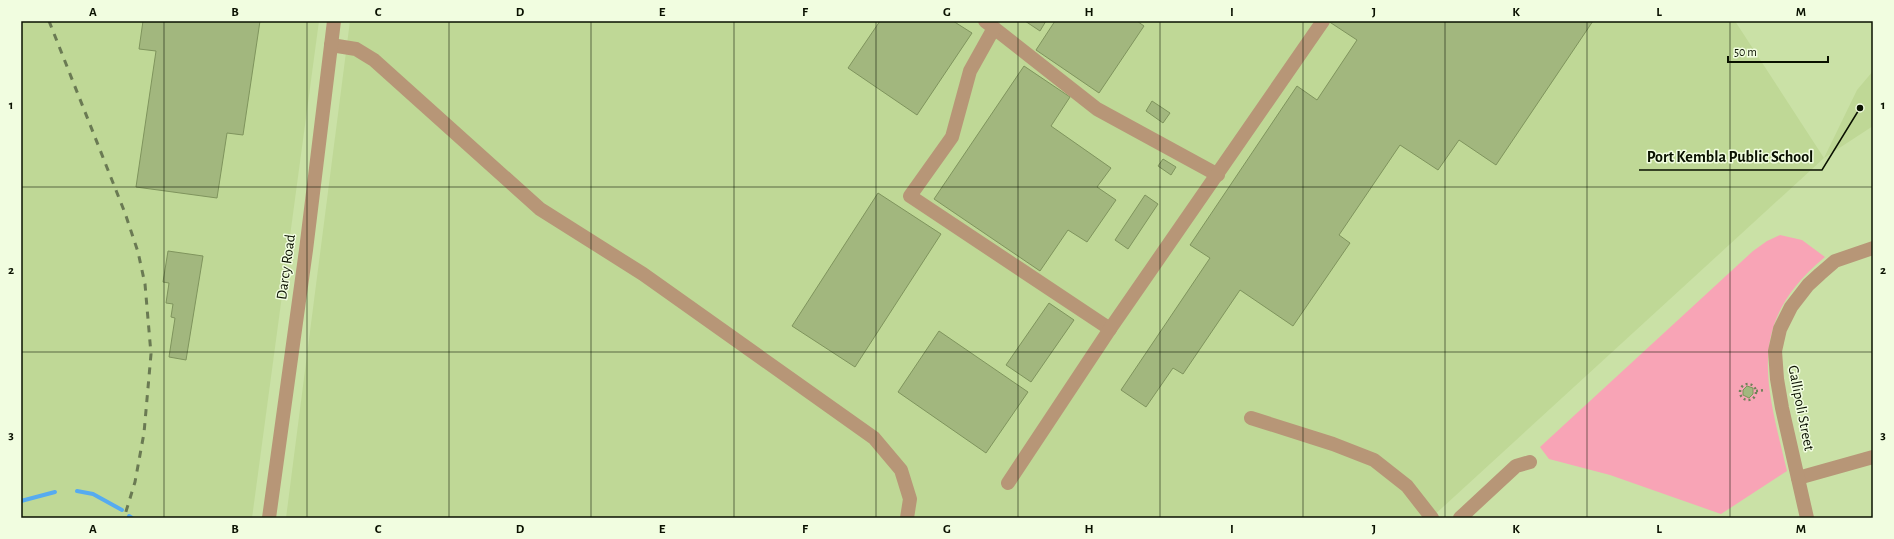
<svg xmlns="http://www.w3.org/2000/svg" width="1894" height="539" font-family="'Alegreya Sans',sans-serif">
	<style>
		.built { fill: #bfd896 }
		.green { fill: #f8a4b6 }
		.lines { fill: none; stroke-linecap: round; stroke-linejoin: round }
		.stream { stroke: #56abf0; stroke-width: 4 }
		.building { fill: #a2b77e; stroke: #7f945d }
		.path { stroke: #72825a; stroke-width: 2.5; stroke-dasharray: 2 3; stroke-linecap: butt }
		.minor { stroke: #b79677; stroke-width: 14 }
		.rail { stroke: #6a7a53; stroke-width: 3; stroke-dasharray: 7 7; stroke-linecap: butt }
		.grid { fill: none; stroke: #0a1100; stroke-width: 1; stroke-opacity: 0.55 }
		.labels { text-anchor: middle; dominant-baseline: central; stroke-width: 3; stroke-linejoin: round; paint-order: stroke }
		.street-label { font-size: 15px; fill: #0a1100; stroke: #f1fde0 }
		.leader { fill: none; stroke: #0a1100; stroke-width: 1.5 }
		.callout-dot { fill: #0a1100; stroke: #f1fde0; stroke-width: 1.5 }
		.callout-label { font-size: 16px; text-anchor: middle; font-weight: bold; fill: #0a1100; stroke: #f1fde0; stroke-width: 3; stroke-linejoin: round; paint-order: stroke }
		.neatline { fill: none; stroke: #0a1100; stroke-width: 1.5 }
		.grid-label { font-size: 13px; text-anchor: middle; font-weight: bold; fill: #0a1100 }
	</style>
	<rect width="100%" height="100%" fill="#cae1a6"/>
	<g class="built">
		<polygon points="21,21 319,21 252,518 21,518"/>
		<polygon points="350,21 1735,21 1824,158 1857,90 1873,71 1873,126 1824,158 1431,518 286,518"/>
	</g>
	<path class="green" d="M 1780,235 L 1802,240 L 1825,257 C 1745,323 1766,383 1787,471 L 1721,514 L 1610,475 L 1549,459 L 1540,447 L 1753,251 L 1767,241 Z"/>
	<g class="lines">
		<g class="stream">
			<polyline points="77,491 93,494 122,510"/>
			<polyline points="21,501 55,492"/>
			<polyline points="129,516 132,518"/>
		</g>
	</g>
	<g class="building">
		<polygon points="143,21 260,21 243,135 227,133 217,198 136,187 156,51 139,49"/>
		<polygon points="880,21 953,21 972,33 917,115 848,68"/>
		<polygon points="1025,21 1046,21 1040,31"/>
		<polygon points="1055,21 1137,21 1144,26 1099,93 1036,50"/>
		<polygon points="1328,21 1593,21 1496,165 1459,140 1438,170 1400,145 1339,235 1350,243 1293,326 1240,290 1183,374 1173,368 1146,407 1121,390 1210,258 1190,245 1297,86 1317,100 1357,40"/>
		<polygon points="1024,66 1070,97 1051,126 1111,168 1097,187 1116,200 1087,242 1068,230 1040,271 934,199"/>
		<polygon points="1152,101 1170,113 1163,123 1146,111"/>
		<polygon points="1163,159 1176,167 1171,175 1158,166"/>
		<polygon points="878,193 941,234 855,367 792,326"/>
		<polygon points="1145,195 1158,204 1128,249 1115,240"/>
		<polygon points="168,251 203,256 186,360 169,357 175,318 171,317 173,304 166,303 169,283 163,282"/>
		<polygon points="1049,303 1074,320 1031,382 1006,365"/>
		<polygon points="939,331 1028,392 986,453 898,392"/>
		<polygon points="1747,386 1753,388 1753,394 1749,398 1743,395 1743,390"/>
	</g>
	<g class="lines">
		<g class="path">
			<circle cx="1748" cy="392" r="8"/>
			<polyline points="1756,391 1766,390"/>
		</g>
		<g class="minor">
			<polyline points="985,21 1097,109 1218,175"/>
			<polyline points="994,28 970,71 952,137 910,196 1110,329"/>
			<polyline points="331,45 356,49 374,60 540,209 643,274 874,438 901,470 910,499 907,518"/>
			<polyline points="1251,418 1333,444 1374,460 1407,486 1432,518"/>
			<polyline points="1798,478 1873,457"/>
			<polyline points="1008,483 1110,329 1323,21"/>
			<polyline points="269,518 306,250 334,21"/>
			<polyline points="1460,518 1516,466 1530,462"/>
			<polyline points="1807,518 1782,408 1777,379 1775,351 1780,329 1791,307 1808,285 1820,274 1835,261 1873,248"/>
		</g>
		<polyline class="rail" points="49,21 125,213 138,252 145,284 151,354 144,433 135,482 124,518"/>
	</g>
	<path class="grid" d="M 164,21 L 164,518M 307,21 L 307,518M 449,21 L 449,518M 591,21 L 591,518M 734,21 L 734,518M 876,21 L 876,518M 1018,21 L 1018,518M 1160,21 L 1160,518M 1303,21 L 1303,518M 1445,21 L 1445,518M 1587,21 L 1587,518M 1730,21 L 1730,518M 21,187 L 1873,187M 21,352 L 1873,352"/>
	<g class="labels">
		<g class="street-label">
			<text transform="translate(286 267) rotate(-82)">Darcy Road</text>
			<text transform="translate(1801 408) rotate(79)">Gallipoli Street</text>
		</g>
	</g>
	<path class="leader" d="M1860 108L1822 170H1639"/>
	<circle class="callout-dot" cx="1860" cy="108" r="4"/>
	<g class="callout-label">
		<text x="1730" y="162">Port Kembla Public School</text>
	</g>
	<rect width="1894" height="539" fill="none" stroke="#f1fde0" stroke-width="44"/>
	<path d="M1728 56v6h100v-6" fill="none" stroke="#0a1100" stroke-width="2"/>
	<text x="1734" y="56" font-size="12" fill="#0a1100" stroke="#f1fde0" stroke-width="3" paint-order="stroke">50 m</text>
	<rect x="22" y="22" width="1850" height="495" class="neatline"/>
	<g class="grid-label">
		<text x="93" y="16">A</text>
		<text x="235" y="16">B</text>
		<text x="378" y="16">C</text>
		<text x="520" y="16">D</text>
		<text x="662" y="16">E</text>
		<text x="805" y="16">F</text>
		<text x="947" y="16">G</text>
		<text x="1089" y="16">H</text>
		<text x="1232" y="16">I</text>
		<text x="1374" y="16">J</text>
		<text x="1516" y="16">K</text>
		<text x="1659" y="16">L</text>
		<text x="1801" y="16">M</text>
		<text x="11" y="109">1</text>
		<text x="1883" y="109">1</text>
		<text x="11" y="274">2</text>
		<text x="1883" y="274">2</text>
		<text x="11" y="439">3</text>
		<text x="1883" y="439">3</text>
		<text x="93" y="533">A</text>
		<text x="235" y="533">B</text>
		<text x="378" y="533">C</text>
		<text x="520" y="533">D</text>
		<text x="662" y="533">E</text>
		<text x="805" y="533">F</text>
		<text x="947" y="533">G</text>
		<text x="1089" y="533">H</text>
		<text x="1232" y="533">I</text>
		<text x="1374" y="533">J</text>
		<text x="1516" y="533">K</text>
		<text x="1659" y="533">L</text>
		<text x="1801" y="533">M</text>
	</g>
</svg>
